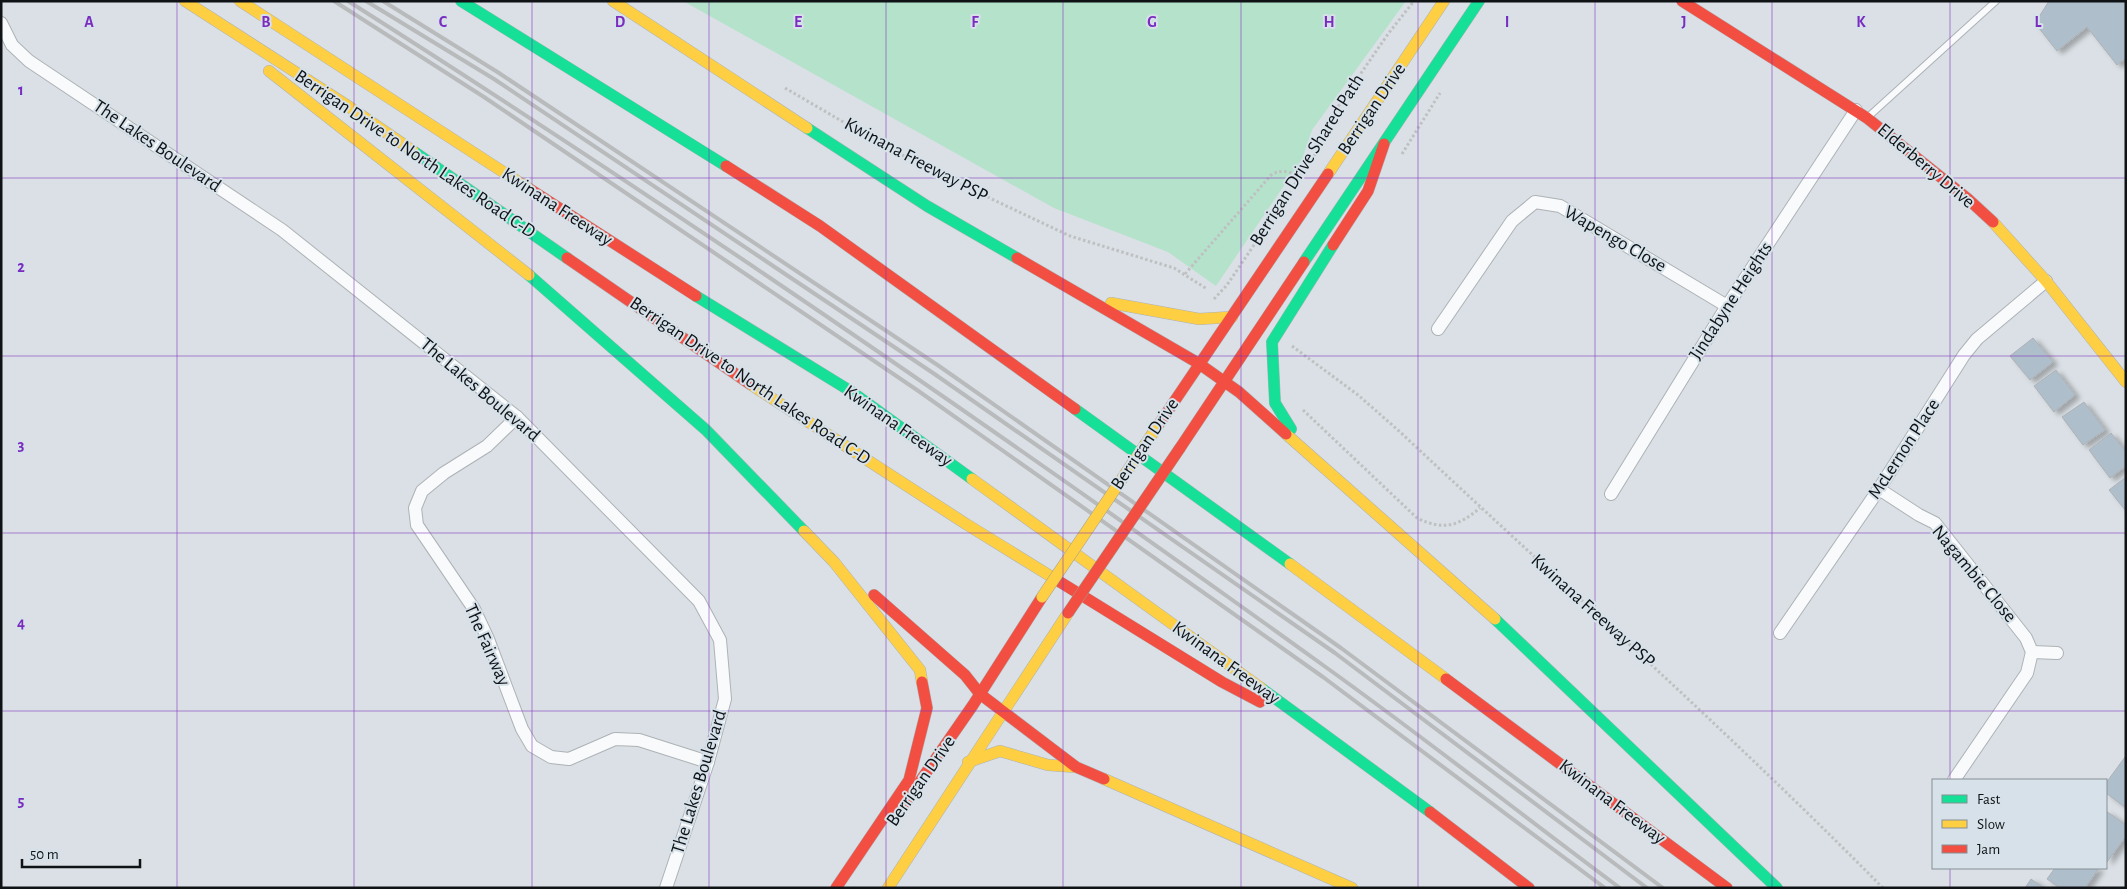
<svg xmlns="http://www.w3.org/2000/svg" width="2127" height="889" font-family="'Alegreya Sans',sans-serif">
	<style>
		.green { fill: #b5e2ca }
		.building { fill: #afbecb; stroke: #adb1b5; filter: url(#shadow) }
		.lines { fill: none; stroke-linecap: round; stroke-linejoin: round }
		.lane-casing { stroke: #adb2b6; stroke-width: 8 }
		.street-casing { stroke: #adb2b6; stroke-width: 14 }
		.fast-casing { stroke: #adb2b6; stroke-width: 12 }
		.slow-casing { stroke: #adb2b6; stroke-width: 12 }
		.jam-casing { stroke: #adb2b6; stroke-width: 12 }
		.path { stroke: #bec0c1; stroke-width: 3; stroke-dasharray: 2.5 2.5; stroke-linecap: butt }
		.lane { stroke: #f9fafb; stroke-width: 6 }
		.street { stroke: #f9fafb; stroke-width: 12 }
		.fast { stroke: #16e098; stroke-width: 11 }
		.slow { stroke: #ffcf43; stroke-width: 11 }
		.jam { stroke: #f24e42; stroke-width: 11 }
		.rail { stroke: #b8babb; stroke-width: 4 }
		.slow-bridge-casing { stroke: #a49d92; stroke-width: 12; stroke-linecap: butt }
		.jam-bridge-casing { stroke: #a49d92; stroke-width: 12; stroke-linecap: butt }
		.slow-bridge { stroke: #ffcf43; stroke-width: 11 }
		.jam-bridge { stroke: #f24e42; stroke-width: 11 }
		.grid { fill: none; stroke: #7b2cbf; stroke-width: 1; stroke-opacity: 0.55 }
		.labels { text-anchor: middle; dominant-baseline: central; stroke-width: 4; stroke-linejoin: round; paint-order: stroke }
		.street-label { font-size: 19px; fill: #0f1316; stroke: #d6e1e9 }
		.grid-label { font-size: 16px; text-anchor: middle; font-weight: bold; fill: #7b2cbf; stroke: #d6e1e9; stroke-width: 4; stroke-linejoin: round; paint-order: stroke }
	</style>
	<defs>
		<filter id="shadow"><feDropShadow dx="5" dy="3" stdDeviation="2.5" flood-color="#0004"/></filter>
	</defs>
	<rect width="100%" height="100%" fill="#dae0e5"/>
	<polygon class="green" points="683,1 1406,1 1312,130 1302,159 1216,286 1168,252 1054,208"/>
	<g class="building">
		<polygon points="2049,1 2126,1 2126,58 2117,65 2087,27 2057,51 2035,23"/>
		<polygon points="2033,338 2053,362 2030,380 2010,356"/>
		<polygon points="2056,370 2075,395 2054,412 2034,386"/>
		<polygon points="2084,402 2105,430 2083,445 2062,417"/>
		<polygon points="2111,433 2126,452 2126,466 2110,478 2089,450"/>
		<polygon points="2126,477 2126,511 2109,490"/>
		<polygon points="2125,757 2126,757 2126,808 2106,793 2106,783"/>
		<polygon points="2106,811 2126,825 2126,836 2107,862"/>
		<polygon points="2055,868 2099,868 2085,888 2060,888 2047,879"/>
		<polygon points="2031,879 2044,888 2025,888"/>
	</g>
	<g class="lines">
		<defs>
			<polyline id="lane" points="1868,117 1996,1"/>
			<g id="street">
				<polyline points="1,23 12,45 29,61 282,230 517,417 699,601 720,640 725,699 708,762 666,888"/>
				<polyline points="1438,329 1512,221 1535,202 1560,206 1727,306"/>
				<polyline points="517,417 487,446 444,473 422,491 415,508 417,525 474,609 488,639 522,729 532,746 551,757 569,759 615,739 639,740 708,762"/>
				<polyline points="1879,489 1919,515 1935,523 2026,638 2032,652 2027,673 1954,780"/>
				<polyline points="1611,494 1727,306 1856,110"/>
				<polyline points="1780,633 1879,489 1964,355 1977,339 2046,281"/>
				<polyline points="2032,652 2057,653"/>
			</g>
			<g id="fast">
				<polyline points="461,1 726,166"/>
				<polyline points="807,128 927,206 1017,258"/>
				<polyline points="413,151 567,258"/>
				<polyline points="1304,262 1479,1"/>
				<polyline points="529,275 706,430 804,531"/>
				<polyline points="696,296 852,392 972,479"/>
				<polyline points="1075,409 1290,564"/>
				<polyline points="1291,429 1275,403 1272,342 1333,245"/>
				<polyline points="1495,619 1777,888"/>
				<polyline points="1261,688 1430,812"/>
			</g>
			<g id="slow">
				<polyline points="185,1 345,104 413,151"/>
				<polyline points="240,1 531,190"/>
				<polyline points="613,1 807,128"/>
				<polyline points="269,71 529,275"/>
				<polyline points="1328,174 1444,1"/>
				<polyline points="1993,222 2046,281 2126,382"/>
				<polyline points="1111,303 1199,319 1232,317"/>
				<polyline points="750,384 966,524 1060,582"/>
				<polyline points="1286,434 1495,619"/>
				<polyline points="972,479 1261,688"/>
				<polyline points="804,531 834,562 920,670 922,682"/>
				<polyline points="1290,564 1446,679"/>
				<polyline points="968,762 1000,751 1048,765 1076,767"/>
				<polyline points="1104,779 1352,888"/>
				<polyline points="888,888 1068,613"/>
			</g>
			<g id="jam">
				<polyline points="1682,1 1867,118 1968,199 1993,222"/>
				<polyline points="726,166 820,226 1075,409"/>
				<polyline points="531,190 696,296"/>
				<polyline points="1333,245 1368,191 1384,144"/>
				<polyline points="567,258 750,384"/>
				<polyline points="1017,258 1198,363 1239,392 1286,434"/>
				<polyline points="1155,430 1328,174"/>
				<polyline points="1180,448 1304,262"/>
				<polyline points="1060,582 1222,682 1260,702"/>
				<polyline points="874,595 965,675 980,694 1076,767 1104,779"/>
				<polyline points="1446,679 1727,888"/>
				<polyline points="905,803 973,705 1042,597"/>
				<polyline points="1430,812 1529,888"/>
				<polyline points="836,888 909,780 927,708 922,682"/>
			</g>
		</defs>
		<use href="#lane" class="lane-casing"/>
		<use href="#street" class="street-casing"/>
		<use href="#fast" class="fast-casing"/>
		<use href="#slow" class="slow-casing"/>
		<use href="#jam" class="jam-casing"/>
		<g class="path">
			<polyline points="785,88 888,148 998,202 1070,236 1174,268 1207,289"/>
			<polyline points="1402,154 1440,93"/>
			<path d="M 1185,274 L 1272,174 C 1283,169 1290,172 1300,176"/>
			<polyline points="1214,299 1227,285 1318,150 1335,111 1388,34 1414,1"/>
			<path d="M 1292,346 L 1358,395 L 1399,431 C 1561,583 1727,730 1883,888"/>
			<path d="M 1303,410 L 1417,518 C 1444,531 1458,526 1480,508"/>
		</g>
		<use href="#lane" class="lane"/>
		<use href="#street" class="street"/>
		<use href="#fast" class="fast"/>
		<use href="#slow" class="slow"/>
		<use href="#jam" class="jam"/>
		<g class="rail">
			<polyline points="334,1 484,97 917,390 1323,677 1605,888"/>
			<path d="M 348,1 C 681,212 1007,437 1327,668 C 1426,739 1522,815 1620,888"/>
			<polyline points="366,1 494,79 933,373 1335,653 1647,888"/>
			<polyline points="383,1 499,73 939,366 1341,648 1663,888"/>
		</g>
		<defs>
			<polyline id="slow-bridge" points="1042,597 1155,430"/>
			<polyline id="jam-bridge" points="1068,613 1180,448"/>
		</defs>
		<use href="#slow-bridge" class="slow-bridge-casing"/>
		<use href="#jam-bridge" class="jam-bridge-casing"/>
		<use href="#slow-bridge" class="slow-bridge"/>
		<use href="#jam-bridge" class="jam-bridge"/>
	</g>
	<path class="grid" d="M 177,1 L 177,888M 354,1 L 354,888M 532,1 L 532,888M 709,1 L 709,888M 886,1 L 886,888M 1063,1 L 1063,888M 1241,1 L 1241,888M 1418,1 L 1418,888M 1595,1 L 1595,888M 1772,1 L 1772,888M 1950,1 L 1950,780M 1,178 L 2126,178M 1,356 L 2126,356M 1,533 L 2126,533M 1,711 L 2126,711M 1950,868 L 1950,888"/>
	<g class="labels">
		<g class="street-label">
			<text transform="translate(1372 109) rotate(-56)">Berrigan Drive</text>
			<text transform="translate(157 146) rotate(34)">The Lakes Boulevard</text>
			<text transform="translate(415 154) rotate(34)">Berrigan Drive to North Lakes Road C-D</text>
			<text transform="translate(916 160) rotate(28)">Kwinana Freeway PSP</text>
			<text transform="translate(1307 160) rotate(-58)">Berrigan Drive Shared Path</text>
			<text transform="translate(1926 166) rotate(40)">Elderberry Drive</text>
			<text transform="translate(557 207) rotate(33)">Kwinana Freeway</text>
			<text transform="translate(1615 239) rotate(30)">Wapengo Close</text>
			<text transform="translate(1731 301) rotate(-57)">Jindabyne Heights</text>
			<text transform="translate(750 381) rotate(34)">Berrigan Drive to North Lakes Road C-D</text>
			<text transform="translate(480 390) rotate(40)">The Lakes Boulevard</text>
			<text transform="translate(898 426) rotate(35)">Kwinana Freeway</text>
			<text transform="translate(1145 444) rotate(-56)">Berrigan Drive</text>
			<text transform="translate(1904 449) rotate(-57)">McLernon Place</text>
			<text transform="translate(1974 574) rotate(50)">Nagambie Close</text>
			<text transform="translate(1593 611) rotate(42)">Kwinana Freeway PSP</text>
			<text transform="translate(487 645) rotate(66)">The Fairway</text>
			<text transform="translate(1226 663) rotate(36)">Kwinana Freeway</text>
			<text transform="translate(921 781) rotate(-55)">Berrigan Drive</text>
			<text transform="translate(699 782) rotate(-73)">The Lakes Boulevard</text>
			<text transform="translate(1612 802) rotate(37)">Kwinana Freeway</text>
		</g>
	</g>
	<g class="grid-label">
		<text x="89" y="27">A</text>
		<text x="266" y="27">B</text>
		<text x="443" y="27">C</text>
		<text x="620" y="27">D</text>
		<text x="798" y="27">E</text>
		<text x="975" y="27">F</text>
		<text x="1152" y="27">G</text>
		<text x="1329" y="27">H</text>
		<text x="1507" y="27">I</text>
		<text x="1684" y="27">J</text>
		<text x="1861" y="27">K</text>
		<text x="2038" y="27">L</text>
		<text x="21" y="95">1</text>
		<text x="21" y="272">2</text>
		<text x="21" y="450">3</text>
		<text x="21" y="628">4</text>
		<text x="21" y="806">5</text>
	</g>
	<rect width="2127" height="889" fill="none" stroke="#0f1316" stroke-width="5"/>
	<rect x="1932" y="779" width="175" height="90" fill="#d6e1e9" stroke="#868f95"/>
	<rect x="1942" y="795" width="25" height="8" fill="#16e098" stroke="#868f95"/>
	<text x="1977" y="804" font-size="15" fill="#0f1316">Fast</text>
	<rect x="1942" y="820" width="25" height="8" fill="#ffcf43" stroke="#868f95"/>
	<text x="1977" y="829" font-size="15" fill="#0f1316">Slow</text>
	<rect x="1942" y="845" width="25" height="8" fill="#f24e42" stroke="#868f95"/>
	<text x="1977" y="854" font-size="15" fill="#0f1316">Jam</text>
	<path d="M22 859v8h118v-8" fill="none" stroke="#0f1316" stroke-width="2.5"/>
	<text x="30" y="859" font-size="15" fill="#0f1316" stroke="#d6e1e9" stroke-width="4" paint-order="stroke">50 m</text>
</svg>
